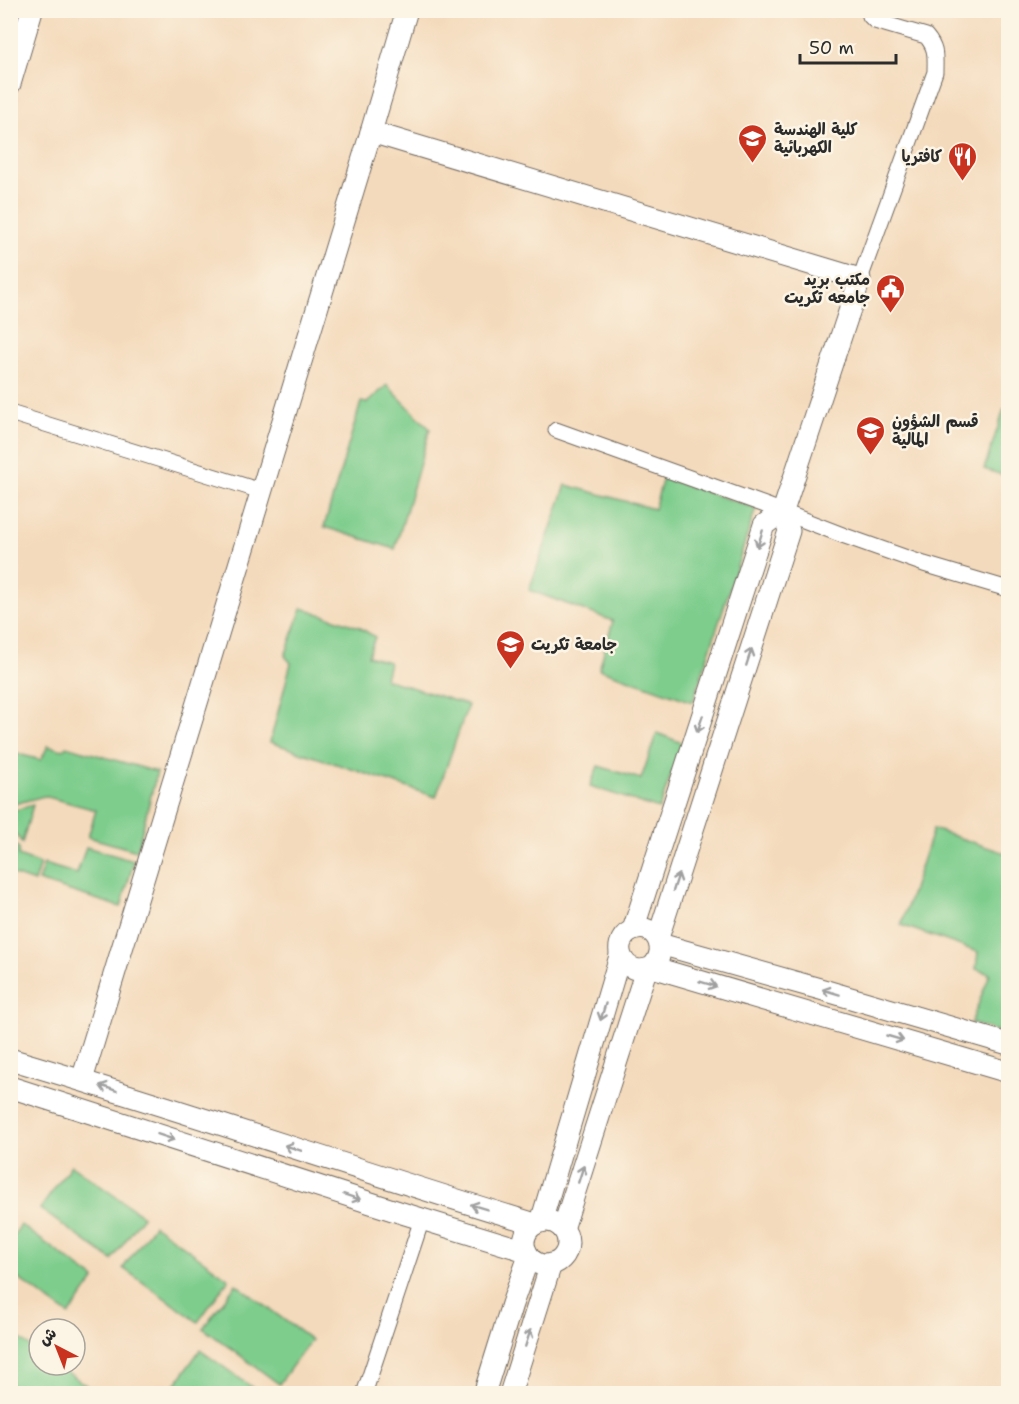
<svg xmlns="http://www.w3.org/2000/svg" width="1019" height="1404" font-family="'Shantell Sans','Playpen Sans Arabic',sans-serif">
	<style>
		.green { fill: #7ecd8d; stroke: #547c5c; stroke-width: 1.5 }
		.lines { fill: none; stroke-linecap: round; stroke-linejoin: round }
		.street-casing { stroke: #71685e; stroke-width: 17 }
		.secondary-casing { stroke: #71685e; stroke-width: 23 }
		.street { stroke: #fff; stroke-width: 15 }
		.secondary { stroke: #fff; stroke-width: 21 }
		.oneway { stroke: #a0a0a0 }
		.labels { text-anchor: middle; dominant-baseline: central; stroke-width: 5; stroke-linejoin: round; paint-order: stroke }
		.poi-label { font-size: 16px; font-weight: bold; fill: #2b2b2b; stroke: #fcf5e5; text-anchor: start }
	</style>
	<rect width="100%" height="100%" fill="#fcf5e5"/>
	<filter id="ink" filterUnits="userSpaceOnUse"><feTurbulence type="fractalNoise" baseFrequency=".0167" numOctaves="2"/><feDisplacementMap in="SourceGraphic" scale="12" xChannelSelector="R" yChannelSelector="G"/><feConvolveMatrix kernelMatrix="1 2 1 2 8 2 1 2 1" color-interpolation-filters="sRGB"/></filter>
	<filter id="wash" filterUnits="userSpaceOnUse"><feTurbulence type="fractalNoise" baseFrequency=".008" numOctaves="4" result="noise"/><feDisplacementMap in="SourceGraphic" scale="24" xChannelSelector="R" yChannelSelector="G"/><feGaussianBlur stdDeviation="1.35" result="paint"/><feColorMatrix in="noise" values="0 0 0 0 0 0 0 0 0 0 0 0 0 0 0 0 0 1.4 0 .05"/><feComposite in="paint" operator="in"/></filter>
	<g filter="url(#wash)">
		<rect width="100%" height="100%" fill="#f4dabc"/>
		<g class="green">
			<polygon points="387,385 430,429 395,549 324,527 361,402 367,403"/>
			<polygon points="1004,409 1008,411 1008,477 984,469"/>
			<polygon points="663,478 756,508 693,702 599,669 613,621 529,590 566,485 654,509"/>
			<polygon points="302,608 359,627 375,637 368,656 389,662 385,679 468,705 436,797 270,742 291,663 285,656"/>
			<polygon points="657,733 682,743 659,809 590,786 598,766 641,779"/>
			<polygon points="48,746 63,750 66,746 157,772 137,851 88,837 96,810 44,796 11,805 11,752 41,760"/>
			<polygon points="33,805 22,843 11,828 11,811"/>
			<polygon points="933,829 1008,854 1008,1035 971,1023 990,974 976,969 978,952 901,925"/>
			<polygon points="11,839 19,849 18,856 40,864 34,882 11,874"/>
			<polygon points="86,847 134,861 121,907 38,881 44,864 77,874"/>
			<polygon points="71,1165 143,1216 112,1260 40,1209"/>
			<polygon points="21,1225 95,1279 69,1315 11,1273 11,1239"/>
			<polygon points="154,1225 229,1279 198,1322 123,1268"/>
			<polygon points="236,1284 311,1340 279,1384 203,1328"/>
			<polygon points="11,1332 39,1353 39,1365 57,1365 97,1393 11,1393"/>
			<polygon points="200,1350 260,1393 169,1393"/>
		</g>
	</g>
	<g filter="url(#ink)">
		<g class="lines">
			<defs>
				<g id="street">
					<path d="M 860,279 L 935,72 C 935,56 937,49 926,36 L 875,21 L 870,16 L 869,10"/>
					<polyline points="10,413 261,491"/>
					<polyline points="556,430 765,505 845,536 924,564 1008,589"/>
					<polyline points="364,1394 422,1219"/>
				</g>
				<g id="secondary">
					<polyline points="10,84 32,10"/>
					<polyline points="371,132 860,279 783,511"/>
					<polyline points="633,930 764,525 783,511 789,531 658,938"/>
					<polyline points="660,944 820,989 1008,1044"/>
					<path d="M 652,967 C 671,949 654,920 631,931 C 607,944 625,980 652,967 L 1008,1072"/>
					<path d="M 10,1059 C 186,1111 360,1171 535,1224"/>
					<polyline points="82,1080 371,132 407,10"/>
					<polyline points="10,1087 402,1213 526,1251"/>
					<circle cx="546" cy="1243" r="22"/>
					<polyline points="541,1222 620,956"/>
					<polyline points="563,1229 646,970"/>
					<polyline points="484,1394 512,1304 529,1256"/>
					<polyline points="510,1394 551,1264"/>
				</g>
			</defs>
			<use href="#street" class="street-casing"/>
			<use href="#secondary" class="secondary-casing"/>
			<use href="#street" class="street"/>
			<use href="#secondary" class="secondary"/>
		</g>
		<defs><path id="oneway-shaft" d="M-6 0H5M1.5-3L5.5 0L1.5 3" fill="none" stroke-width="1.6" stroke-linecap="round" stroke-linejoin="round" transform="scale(1.5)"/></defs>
		<g class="oneway">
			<use href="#oneway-shaft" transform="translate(760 539) rotate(108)"/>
			<use href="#oneway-shaft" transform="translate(749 657) rotate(-72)"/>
			<use href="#oneway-shaft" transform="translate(700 724) rotate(108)"/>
			<use href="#oneway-shaft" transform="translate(676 882) rotate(-72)"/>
			<use href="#oneway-shaft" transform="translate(708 984) rotate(17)"/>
			<use href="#oneway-shaft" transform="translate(831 992) rotate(-163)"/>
			<use href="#oneway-shaft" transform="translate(603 1012) rotate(107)"/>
			<use href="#oneway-shaft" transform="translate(895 1038) rotate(16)"/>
			<use href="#oneway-shaft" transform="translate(108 1088) rotate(-162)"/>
			<use href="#oneway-shaft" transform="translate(166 1137) rotate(18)"/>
			<use href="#oneway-shaft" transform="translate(293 1148) rotate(-162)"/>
			<use href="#oneway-shaft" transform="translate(581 1174) rotate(-72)"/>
			<use href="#oneway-shaft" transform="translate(352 1197) rotate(18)"/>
			<use href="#oneway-shaft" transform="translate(479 1207) rotate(-163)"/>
			<use href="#oneway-shaft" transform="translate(528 1338) rotate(-72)"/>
		</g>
	</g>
	<defs>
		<symbol id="university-pin" viewBox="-11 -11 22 30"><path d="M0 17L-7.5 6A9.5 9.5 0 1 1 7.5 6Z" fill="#c8321e" stroke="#fcf5e5"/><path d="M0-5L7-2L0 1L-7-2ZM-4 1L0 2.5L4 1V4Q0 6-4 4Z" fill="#fff"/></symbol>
		<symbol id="restaurant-pin" viewBox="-11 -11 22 30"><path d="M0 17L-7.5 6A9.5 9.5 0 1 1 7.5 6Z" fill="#c8321e" stroke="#fcf5e5"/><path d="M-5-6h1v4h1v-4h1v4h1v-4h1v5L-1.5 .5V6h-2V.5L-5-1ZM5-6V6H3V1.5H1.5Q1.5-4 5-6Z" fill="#fff"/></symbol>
		<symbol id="civic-pin" viewBox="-11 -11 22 30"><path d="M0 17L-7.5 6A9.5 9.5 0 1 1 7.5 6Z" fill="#c8321e" stroke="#fcf5e5"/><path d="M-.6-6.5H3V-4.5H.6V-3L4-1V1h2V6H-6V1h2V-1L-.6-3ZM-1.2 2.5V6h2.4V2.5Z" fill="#fff"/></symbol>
	</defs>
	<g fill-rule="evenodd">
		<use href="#university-pin" x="736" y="122" width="33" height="45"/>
		<use href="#restaurant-pin" x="946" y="140" width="33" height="45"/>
		<use href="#civic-pin" x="874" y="272" width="33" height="45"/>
		<use href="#university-pin" x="854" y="414" width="33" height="45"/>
		<use href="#university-pin" x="494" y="628" width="33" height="45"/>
	</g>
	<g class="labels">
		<g class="poi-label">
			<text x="774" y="129">كلية الهندسة<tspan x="774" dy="18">الكهربائية</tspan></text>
			<text x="942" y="156" text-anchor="end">كافتريا</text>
			<text x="870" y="279" text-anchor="end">مكتب بريد<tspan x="870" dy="18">جامعه تكريت</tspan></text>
			<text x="892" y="421">قسم الشؤون<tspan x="892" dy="18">المالية</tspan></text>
			<text x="531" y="644">جامعة تكريت</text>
		</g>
	</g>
	<rect width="1019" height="1404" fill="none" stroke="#fcf5e5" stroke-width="36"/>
	<g transform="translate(57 1347) rotate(318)"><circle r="28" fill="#fcf5e5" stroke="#a8a49b" stroke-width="1.5"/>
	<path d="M0-4.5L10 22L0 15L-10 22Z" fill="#c8321e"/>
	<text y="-9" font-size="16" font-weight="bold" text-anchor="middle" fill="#2b2b2b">ش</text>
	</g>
	<path d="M800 54v9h96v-9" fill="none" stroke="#2b2b2b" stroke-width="3"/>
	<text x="809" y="54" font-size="18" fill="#2b2b2b" stroke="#fcf5e5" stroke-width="4.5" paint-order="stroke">50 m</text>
</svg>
